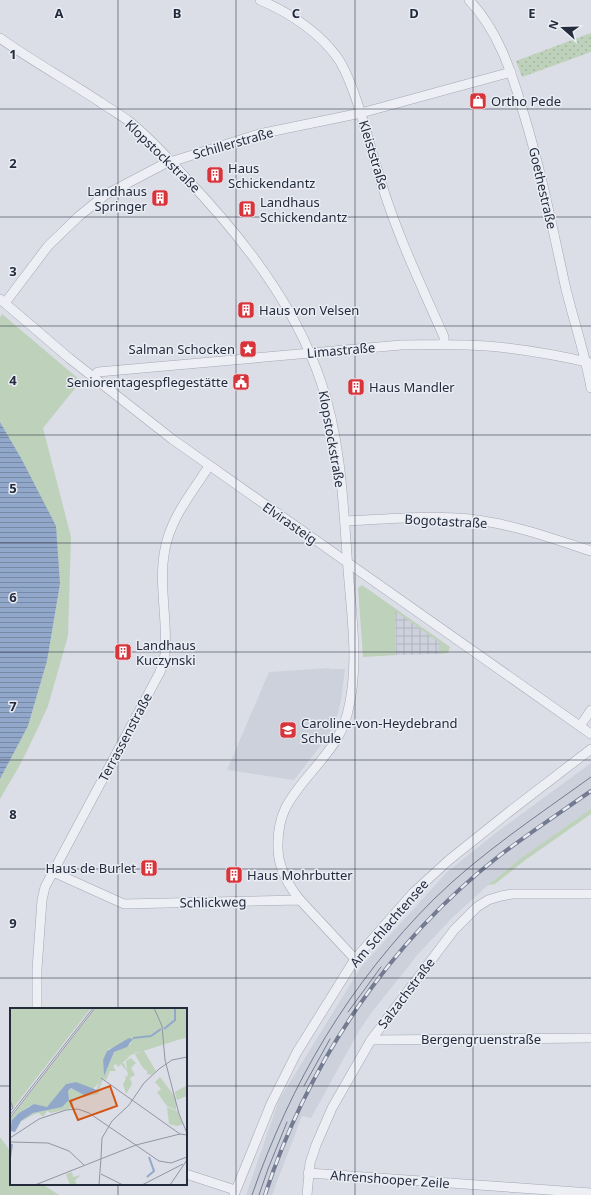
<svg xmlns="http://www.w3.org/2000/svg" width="591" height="1195" font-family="'Noto Sans',sans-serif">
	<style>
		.built { fill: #ccd1dc }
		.industrial { fill: url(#industrial-grid) }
		.grass { fill: url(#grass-dots) }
		.green { fill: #bed1bb }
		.water { fill: url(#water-rules) }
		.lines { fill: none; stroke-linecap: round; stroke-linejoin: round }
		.minor-casing { stroke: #a4a8b3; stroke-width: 10 }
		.minor { stroke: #edeff5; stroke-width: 9 }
		.tram { stroke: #737b91; stroke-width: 1 }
		.rail-casing { stroke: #737b91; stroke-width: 4 }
		.rail { stroke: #eaedf4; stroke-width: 2.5; stroke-dasharray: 8; stroke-linecap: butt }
		.grid { fill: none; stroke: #242b3d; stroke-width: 1; stroke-opacity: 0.55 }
		.labels { text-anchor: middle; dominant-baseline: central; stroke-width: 3; stroke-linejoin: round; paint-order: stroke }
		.poi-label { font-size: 13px; fill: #242b3d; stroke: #eaedf4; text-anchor: start }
		.street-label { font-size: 13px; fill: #242b3d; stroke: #eaedf4 }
		.inset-river { fill: none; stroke: #92a8ca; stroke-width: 2 }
		.inset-road { fill: none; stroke: #9296a2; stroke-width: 1 }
		.view { fill: #d45411; fill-opacity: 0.15; stroke: #d45411; stroke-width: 2 }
		.inset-edge { fill: none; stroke: #242b3d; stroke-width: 2 }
		.grid-label { font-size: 13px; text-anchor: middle; font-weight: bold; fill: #242b3d; stroke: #eaedf4; stroke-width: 3; stroke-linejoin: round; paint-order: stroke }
	</style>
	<defs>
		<pattern id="industrial-grid" width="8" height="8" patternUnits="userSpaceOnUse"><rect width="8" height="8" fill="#ccd1dc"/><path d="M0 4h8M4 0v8" fill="none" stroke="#afb4be"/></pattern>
		<pattern id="grass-dots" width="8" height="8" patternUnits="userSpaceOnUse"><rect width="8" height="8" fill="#bed1bb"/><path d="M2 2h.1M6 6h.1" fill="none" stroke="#a3b4a2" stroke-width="1.8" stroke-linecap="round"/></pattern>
		<pattern id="water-rules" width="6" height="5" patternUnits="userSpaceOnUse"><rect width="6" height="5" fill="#92a8ca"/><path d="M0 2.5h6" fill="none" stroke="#7789a5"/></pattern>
	</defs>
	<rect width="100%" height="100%" fill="#dbdee6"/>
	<g class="built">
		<polygon points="329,668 329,669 345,669 341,700 338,713 334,724 328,736 294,780 227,770 269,672"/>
		<polygon points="591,763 591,809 521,858 488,885 452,918 419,953 372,1012 359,1031 311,1118 302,1116 272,1195 246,1195 279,1100 361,967 447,872 497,832"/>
	</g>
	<polygon class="industrial" points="395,611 439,642 439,654 396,655"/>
	<polygon class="grass" points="591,33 591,52 522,77 516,61"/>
	<g class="green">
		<polygon points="2,314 81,381 43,428 71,537 68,636 48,706 37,730 21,763 0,799 0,779 28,726 47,661 60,584 21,458 0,422 0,318"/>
		<polygon points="362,585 450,647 448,653 439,654 439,642 395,611 396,655 363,657 358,588"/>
		<polygon points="591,809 591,814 524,861 495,884 488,885 521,858"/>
		<polygon points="0,1137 11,1152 11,1184 42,1184 59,1195 0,1195"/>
	</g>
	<polygon class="water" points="0,422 21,458 56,526 60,584 47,661 28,726 0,779"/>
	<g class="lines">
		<defs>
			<g id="minor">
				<path d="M 260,0 C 290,13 317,30 337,57 C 345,68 349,80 354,93 C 365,123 372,155 382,185 C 398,237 422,287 444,337 L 444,344"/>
				<path d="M 469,0 C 497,29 511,70 522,108 C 540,166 552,225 565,285 C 573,319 585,353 591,388"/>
				<path d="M 0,38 C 32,61 67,80 100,102 C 110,109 121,115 130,122 C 150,138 168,158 185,177 C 241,236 295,304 321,382 C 340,437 343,498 347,555 C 350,608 361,663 347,715 C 337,753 302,775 285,809 C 280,820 278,832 278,844 C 277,866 287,884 300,900"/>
				<polyline points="0,299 69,358 172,439 591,734"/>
				<polyline points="5,303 48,246 78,217 105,195 164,164 259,134 361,113 511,72"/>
				<path d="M 93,378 L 98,372 L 401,345 C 430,345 459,344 487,346 C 522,349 557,355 591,363"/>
				<path d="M 345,521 C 386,519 428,515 470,519 C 512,524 551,538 591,551"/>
				<polyline points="580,726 591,710"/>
				<polyline points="53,872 124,904 300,900 355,959"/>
				<path d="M 37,1009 L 37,969 L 42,900 L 45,887 L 160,672 C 162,666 164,660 165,654 C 168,619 158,584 165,549 C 171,517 192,493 209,466"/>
				<polyline points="371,1040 591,1038"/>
				<polyline points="308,1173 591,1193"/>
				<polyline points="186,1174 235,1190"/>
				<polyline points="234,1195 271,1104 297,1052 355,959 413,893 449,860 509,812 591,749"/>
				<polyline points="307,1195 310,1163 316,1145 332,1108 371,1040 454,930 477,907 488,900 501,896 512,894 591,894"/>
			</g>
		</defs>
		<use href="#minor" class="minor-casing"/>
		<use href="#minor" class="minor"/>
		<g class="tram">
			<polyline points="348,1012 381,967"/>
			<polyline points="304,1086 330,1039"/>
			<path d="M 252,1195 C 291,1082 349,984 434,899 C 481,853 537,816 591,777"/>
			<polyline points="259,1195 268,1169 287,1122"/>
		</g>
		<defs>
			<path id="rail" d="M 265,1195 C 308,1063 390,941 499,856 C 529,833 561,812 591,791"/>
		</defs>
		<use href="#rail" class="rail-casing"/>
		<use href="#rail" class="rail"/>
	</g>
	<path class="grid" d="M 118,0 L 118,1009M 236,0 L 236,1195M 355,0 L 355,1195M 473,0 L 473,1195M 0,109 L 591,109M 0,217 L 591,217M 0,326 L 591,326M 0,435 L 591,435M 0,543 L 591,543M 0,652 L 591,652M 0,760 L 591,760M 0,869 L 591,869M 0,978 L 591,978M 0,1086 L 11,1086M 186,1086 L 591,1086M 118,1184 L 118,1195"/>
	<defs>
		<symbol id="shop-square" viewBox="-11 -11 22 22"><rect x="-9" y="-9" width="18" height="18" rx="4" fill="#d7343c" stroke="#eaedf4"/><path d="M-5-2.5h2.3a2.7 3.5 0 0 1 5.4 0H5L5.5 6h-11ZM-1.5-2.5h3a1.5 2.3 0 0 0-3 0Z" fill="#fff"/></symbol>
		<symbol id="building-square" viewBox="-11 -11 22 22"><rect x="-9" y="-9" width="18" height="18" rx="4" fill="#d7343c" stroke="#eaedf4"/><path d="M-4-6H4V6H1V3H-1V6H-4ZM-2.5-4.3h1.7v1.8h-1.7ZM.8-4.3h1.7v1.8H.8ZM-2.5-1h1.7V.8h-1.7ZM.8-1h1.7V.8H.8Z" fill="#fff"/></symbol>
		<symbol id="sight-square" viewBox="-11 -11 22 22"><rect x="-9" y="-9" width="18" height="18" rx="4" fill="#d7343c" stroke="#eaedf4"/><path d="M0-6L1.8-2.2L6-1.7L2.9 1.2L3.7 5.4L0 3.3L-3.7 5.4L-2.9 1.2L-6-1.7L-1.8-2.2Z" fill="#fff"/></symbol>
		<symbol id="civic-square" viewBox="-11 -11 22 22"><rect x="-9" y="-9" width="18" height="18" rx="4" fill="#d7343c" stroke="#eaedf4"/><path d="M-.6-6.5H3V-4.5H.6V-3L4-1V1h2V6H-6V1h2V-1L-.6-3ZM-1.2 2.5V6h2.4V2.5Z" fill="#fff"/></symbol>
		<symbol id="school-square" viewBox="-11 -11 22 22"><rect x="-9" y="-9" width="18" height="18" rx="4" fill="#d7343c" stroke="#eaedf4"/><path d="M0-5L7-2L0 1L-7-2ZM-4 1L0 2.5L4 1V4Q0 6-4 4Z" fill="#fff"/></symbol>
	</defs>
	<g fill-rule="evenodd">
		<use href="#shop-square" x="468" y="91" width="20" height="20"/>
		<use href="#building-square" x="205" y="165" width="20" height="20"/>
		<use href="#building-square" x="150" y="188" width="20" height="20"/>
		<use href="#building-square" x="237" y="199" width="20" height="20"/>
		<use href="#building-square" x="236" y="300" width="20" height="20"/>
		<use href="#sight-square" x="238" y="339" width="20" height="20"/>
		<use href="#civic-square" x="231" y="372" width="20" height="20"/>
		<use href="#building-square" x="346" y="377" width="20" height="20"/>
		<use href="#building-square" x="113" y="642" width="20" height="20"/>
		<use href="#school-square" x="278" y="720" width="20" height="20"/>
		<use href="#building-square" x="139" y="858" width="20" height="20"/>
		<use href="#building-square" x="224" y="865" width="20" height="20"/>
	</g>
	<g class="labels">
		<g class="poi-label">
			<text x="491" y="101">Ortho Pede</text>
			<text x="228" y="168">Haus<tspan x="228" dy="15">Schickendantz</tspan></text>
			<text x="147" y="191" text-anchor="end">Landhaus<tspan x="147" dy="15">Springer</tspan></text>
			<text x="260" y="202">Landhaus<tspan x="260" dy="15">Schickendantz</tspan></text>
			<text x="259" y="310">Haus von Velsen</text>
			<text x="235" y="349" text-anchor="end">Salman Schocken</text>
			<text x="228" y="382" text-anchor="end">Seniorentagespflegestätte</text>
			<text x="369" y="387">Haus Mandler</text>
			<text x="136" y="645">Landhaus<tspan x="136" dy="15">Kuczynski</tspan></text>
			<text x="301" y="723">Caroline-von-Heydebrand<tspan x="301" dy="15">Schule</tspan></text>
			<text x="136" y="868" text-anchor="end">Haus de Burlet</text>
			<text x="247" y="875">Haus Mohrbutter</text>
		</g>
		<g class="street-label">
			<text transform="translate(233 143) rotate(-16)">Schillerstraße</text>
			<text transform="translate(374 155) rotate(73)">Kleiststraße</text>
			<text transform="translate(163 156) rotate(44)">Klopstockstraße</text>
			<text transform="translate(543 188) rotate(77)">Goethestraße</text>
			<text transform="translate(341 350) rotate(-5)">Limastraße</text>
			<text transform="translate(332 439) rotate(80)">Klopstockstraße</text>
			<text transform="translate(446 521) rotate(3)">Bogotastraße</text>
			<text transform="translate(290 523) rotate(35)">Elvirasteig</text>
			<text transform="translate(125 737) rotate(-62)">Terrassenstraße</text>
			<text transform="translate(213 902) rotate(-1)">Schlickweg</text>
			<text transform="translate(389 923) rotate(-49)">Am Schlachtensee</text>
			<text transform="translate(406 993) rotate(-53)">Salzachstraße</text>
			<text x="481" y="1039">Bergengruenstraße</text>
			<text transform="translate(390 1179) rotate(4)">Ahrenshooper Zeile</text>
		</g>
	</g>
	<g transform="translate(10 1008)">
		<rect width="177" height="177" fill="#dbdee6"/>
		<path d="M 0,0 L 81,0 L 0,104 ZM 86,0 L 177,0 L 177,29 L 121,47 L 108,59 L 106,56 L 103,58 L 106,63 L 100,63 L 96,72 L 93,71 L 89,82 L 87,79 L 90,74 L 82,82 L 66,74 L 56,76 L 43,95 L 37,99 L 19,98 L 6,108 L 0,119 L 0,111 ZM 119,30 L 122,31 L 121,36 L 104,44 L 94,68 L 93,52 L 98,41 L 109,38 ZM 134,43 L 146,63 L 141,67 L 137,66 L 137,63 L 133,60 L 124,45 ZM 121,50 L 126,55 L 121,60 L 125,67 L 120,70 L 122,76 L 116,86 L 113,76 L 116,71 L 114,68 L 117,69 L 118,65 L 111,56 L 114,55 L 117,64 L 116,53 Z" fill="#bed1bb" fill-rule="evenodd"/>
		<path d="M 157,99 L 167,103 L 173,116 L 167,118 L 159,116 Z" fill="#bed1bb"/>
		<path d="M 86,0 L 177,0 L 177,34 L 176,30 L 173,31 L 162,18 L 155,19 L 158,28 L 166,32 L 154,35 L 150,17 L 140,25 L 120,26 L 92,44 L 90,61 L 87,61 L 86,64 L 91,70 L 84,76 L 72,71 L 60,72 L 39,94 L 14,94 ZM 151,19 L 151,26 L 145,32 L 124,33 L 123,30 L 142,28 ZM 150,69 L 166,90 L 166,102 L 157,98 L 147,84 L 151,81 L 145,74 ZM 177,77 L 177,88 L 167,92 L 165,84 ZM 62,80 L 76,88 L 83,86 L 87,80 L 89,82 L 88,86 L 64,91 L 62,100 L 41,105 L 37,103 L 33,109 L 29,105 L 25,106 L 10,114 L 23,105 L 53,98 L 58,93 L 58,83 ZM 62,164 L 63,169 L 71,167 L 65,172 L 67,177 L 60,177 L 56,166 Z" fill="#bed1bb"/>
		<path d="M 119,30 L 123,31 L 117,39 L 104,44 L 94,68 L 93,52 L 97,43 ZM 66,74 L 87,82 L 76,88 L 61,80 L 58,83 L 59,92 L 52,99 L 23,105 L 11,113 L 5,124 L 0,123 L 2,112 L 9,105 L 24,96 L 37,99 L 56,76 Z" fill="#92a8ca"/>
		<path class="inset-river" d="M 154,21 L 165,12 L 165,0M 123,30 L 141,28 L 151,21M 0,150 L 2,136M 137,169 L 144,163 L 139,149"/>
		<path class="inset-road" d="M 144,0 L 152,18 L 155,52 L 169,106 L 177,125M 91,70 L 170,126M 0,92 L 3,100 L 0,103M 0,107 L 83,0M 0,110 L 85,0M 0,130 L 29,111 L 56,102 L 68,101 L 79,105 L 149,153 L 161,155 L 177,149M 0,134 L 38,135 L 59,143 L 74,157M 91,150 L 92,130 L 102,113 L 119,97 L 134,75 L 149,61 L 162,52 L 177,49M 91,166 L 113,177M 25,177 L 126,137 L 170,126 L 177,127M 89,177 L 91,150M 132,177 L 173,156M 160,177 L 177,152"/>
		<path class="view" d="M 100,78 L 107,98 L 68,112 L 60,93 Z"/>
		<rect width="177" height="177" class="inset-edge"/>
	</g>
	<g class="grid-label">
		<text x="59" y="18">A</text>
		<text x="177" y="18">B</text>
		<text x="296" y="18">C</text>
		<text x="414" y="18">D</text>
		<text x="532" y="18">E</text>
		<text x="13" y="59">1</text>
		<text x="13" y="168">2</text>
		<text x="13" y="276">3</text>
		<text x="13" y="385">4</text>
		<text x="13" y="493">5</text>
		<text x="13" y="602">6</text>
		<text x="13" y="711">7</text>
		<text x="13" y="819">8</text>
		<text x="13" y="928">9</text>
	</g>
	<g transform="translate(563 28) rotate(290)" stroke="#eaedf4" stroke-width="3" paint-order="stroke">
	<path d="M0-3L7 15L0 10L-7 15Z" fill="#242b3d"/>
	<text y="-6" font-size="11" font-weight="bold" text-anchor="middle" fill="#242b3d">N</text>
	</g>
</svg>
